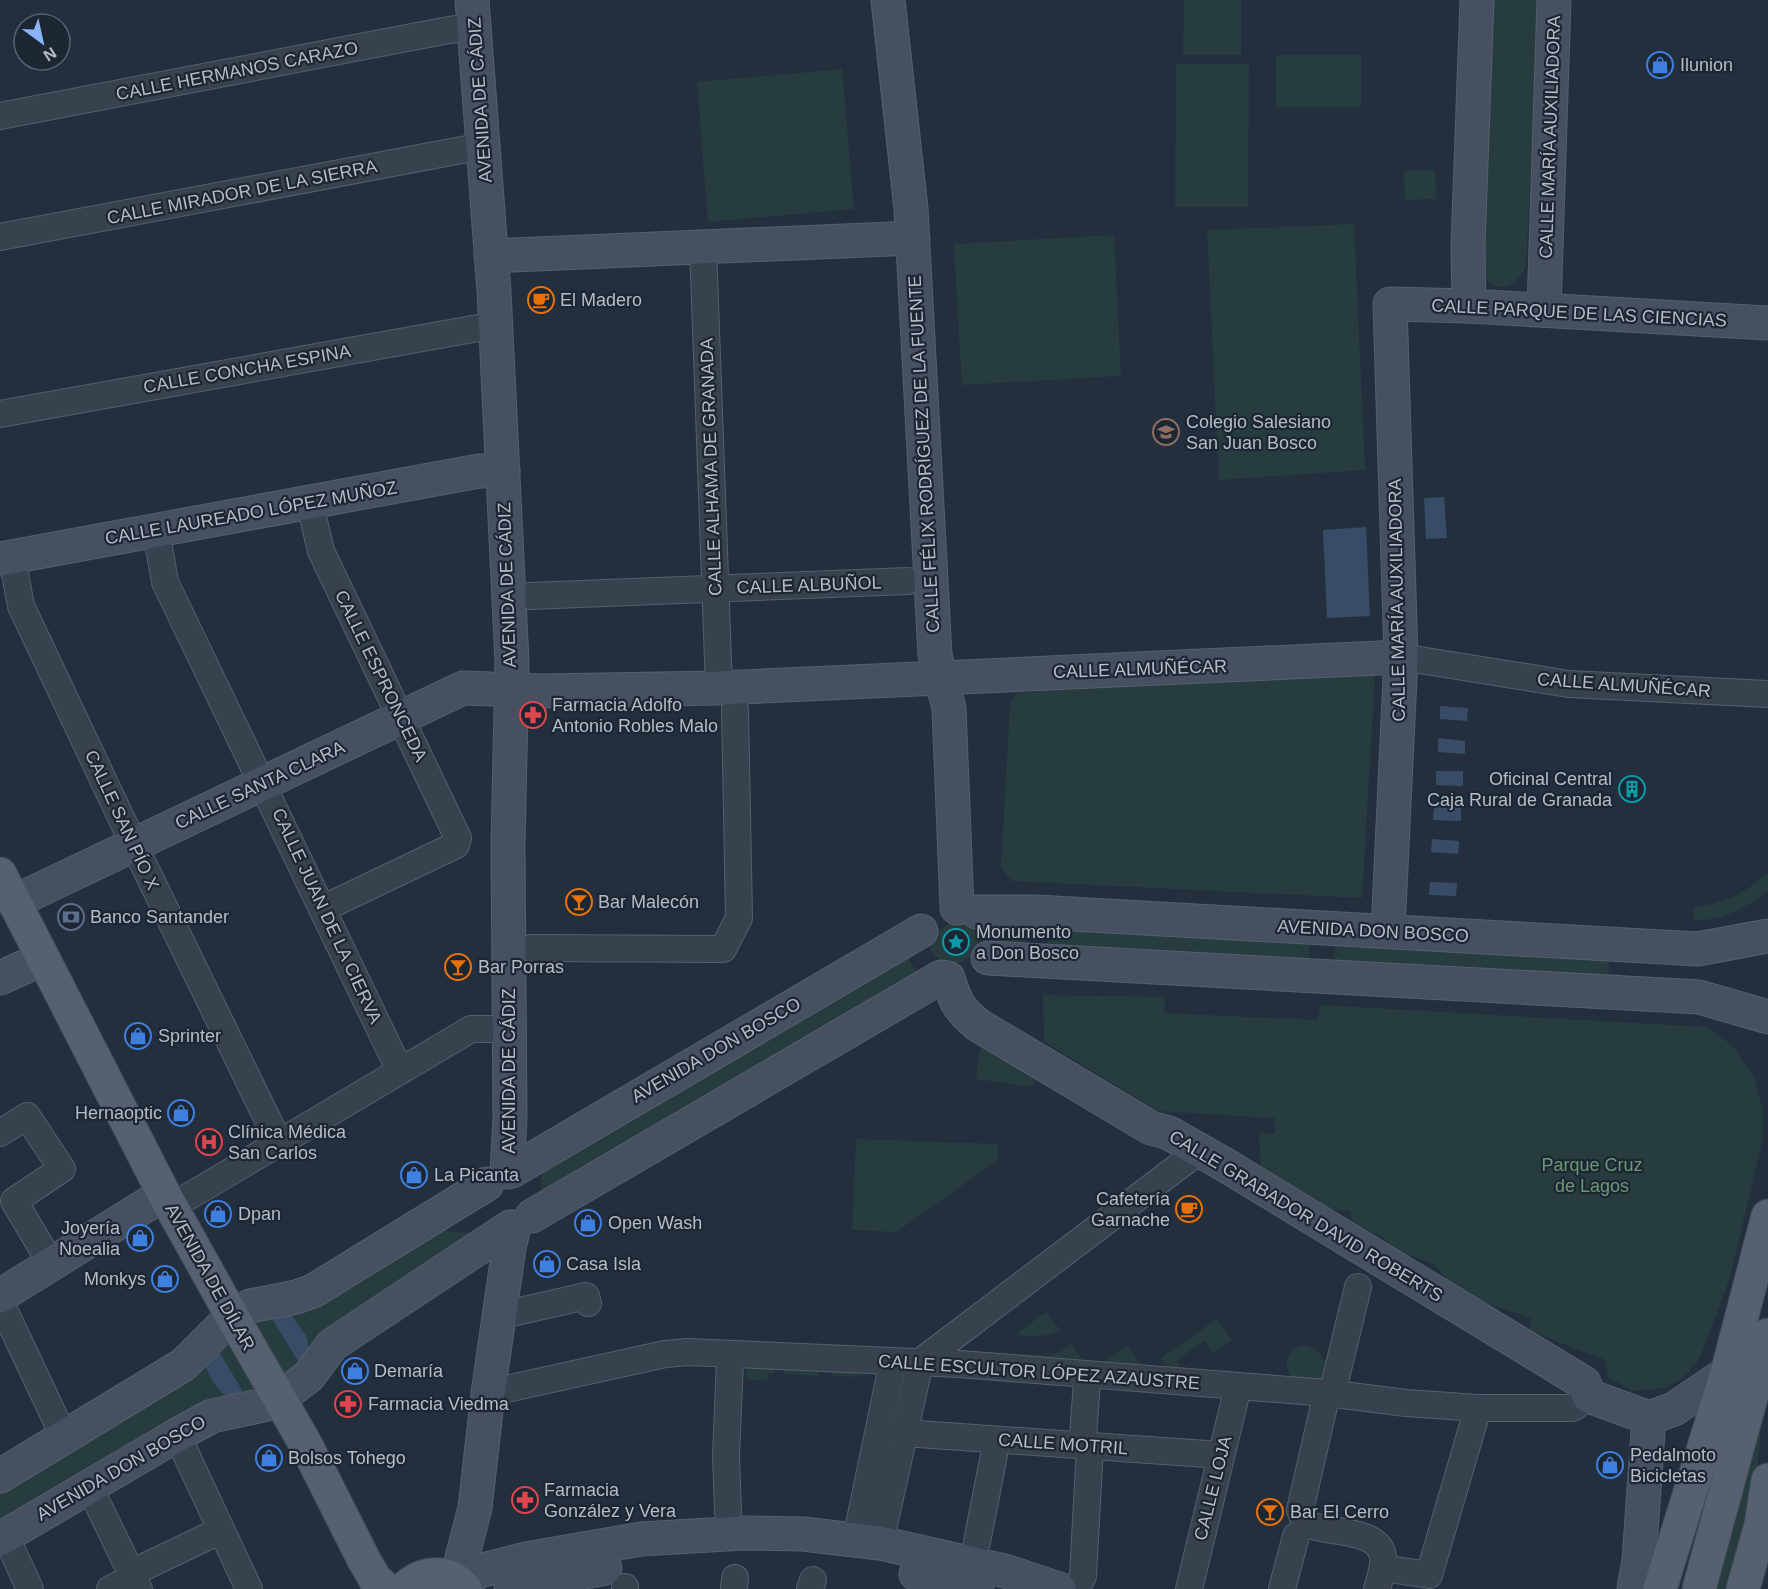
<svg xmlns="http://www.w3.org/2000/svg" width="1768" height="1589" font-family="Arial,sans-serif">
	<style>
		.green { fill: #263c3f }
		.water { fill: #394c67 }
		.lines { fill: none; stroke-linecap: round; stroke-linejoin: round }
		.street-casing { stroke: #565f6c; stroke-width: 28 }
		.secondary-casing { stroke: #565f6c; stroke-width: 35 }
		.primary-casing { stroke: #414a57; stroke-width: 35 }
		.street { stroke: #38414e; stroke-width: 26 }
		.secondary { stroke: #465061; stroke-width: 33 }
		.primary { stroke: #56606e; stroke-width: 33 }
		.labels { text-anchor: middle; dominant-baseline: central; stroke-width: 4.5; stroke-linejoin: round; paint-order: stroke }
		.poi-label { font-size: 18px; fill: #b4bcc9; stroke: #1d2633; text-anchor: start }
		.street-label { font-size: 18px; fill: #b4bcc9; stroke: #1d2633 }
		.park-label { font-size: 18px; fill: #6b9a76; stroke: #1d2633 }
	</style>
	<rect width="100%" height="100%" fill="#242f3e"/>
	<g class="green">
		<polygon points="1184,0 1241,0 1241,55 1183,55"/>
		<path d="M 1490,0 L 1539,0 L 1526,266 C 1517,287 1499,296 1483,275 Z"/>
		<rect x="1276" y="55" width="85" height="52"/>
		<polygon points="1176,64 1249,64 1248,207 1175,207"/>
		<polygon points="842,69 854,209 708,222 697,82"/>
		<polygon points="1435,170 1436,199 1405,200 1404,171"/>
		<polygon points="1354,224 1365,470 1219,480 1207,230"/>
		<polygon points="1114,235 1121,376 962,385 954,244"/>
		<polygon points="1375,675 1362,898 1012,881 1001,868 1010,703 1019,692"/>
		<path d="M 1768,873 L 1768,891 C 1744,909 1725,919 1694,921 L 1694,907 C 1724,904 1745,893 1768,873 Z"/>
		<path d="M 955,921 C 988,919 987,957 953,965 C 919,955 927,933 955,921 Z"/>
		<path d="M 1025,927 L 1025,947 L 1003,945 C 999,939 999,934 1003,928 Z"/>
		<polygon points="1048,928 1310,942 1309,962 1047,948"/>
		<polygon points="1335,944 1609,958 1608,978 1334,964"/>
		<polygon points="906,950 911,964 921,974 542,1197 541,1166"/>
		<polygon points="1043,995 1165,997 1164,1013 1318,1020 1320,1005 1706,1027 1732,1045 1754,1077 1763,1110 1762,1142 1730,1278 1699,1360 1682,1379 1663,1388 1632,1391 1608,1377 1605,1360 1530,1331 1531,1318 1488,1304 1449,1282 1434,1264 1395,1250 1382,1236 1354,1225 1350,1211 1326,1209 1261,1170 1259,1133 1275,1134 1274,1118 1158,1111 1044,1042"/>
		<polygon points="981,1040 1035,1072 1033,1087 976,1079"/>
		<polygon points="856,1139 998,1144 998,1160 896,1232 852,1230"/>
		<polygon points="434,1230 472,1233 284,1378 248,1318"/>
		<path d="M 1046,1312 L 1060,1330 C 1044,1337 1033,1338 1016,1334 Z"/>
		<polygon points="1217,1319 1232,1340 1213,1353 1204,1341 1176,1361 1183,1372 1172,1373 1161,1358"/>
		<polygon points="226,1331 262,1389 0,1528 0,1489"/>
		<polygon points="1071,1344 1087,1366 986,1357 992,1352 1048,1356 1060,1352"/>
		<polygon points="1127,1345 1145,1371 1109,1368 1104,1361"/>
		<path d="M 1303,1345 C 1315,1347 1320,1353 1327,1363 L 1322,1385 L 1294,1383 C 1283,1366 1283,1353 1303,1345 Z"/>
		<polygon points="747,1363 775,1365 774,1373 768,1373 767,1381 746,1379"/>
		<polygon points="785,1365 818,1367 818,1376 784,1374"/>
		<polygon points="832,1368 866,1370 860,1377 831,1376"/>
		<path d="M 1761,1422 C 1759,1479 1747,1534 1730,1589 L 1709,1589 Z"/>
	</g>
	<g class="water">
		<polygon points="1444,497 1447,538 1426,539 1424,498"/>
		<polygon points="1366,527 1370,616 1327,618 1323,530"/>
		<polygon points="1440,706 1468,708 1467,721 1440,719"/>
		<polygon points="1438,738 1465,741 1465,754 1438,752"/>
		<polygon points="1436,771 1463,771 1463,786 1436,785"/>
		<polygon points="1434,806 1461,807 1461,821 1433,820"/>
		<polygon points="1432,839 1459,841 1458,854 1431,852"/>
		<polygon points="1430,882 1457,883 1456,896 1429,895"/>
		<polygon points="288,1310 307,1337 309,1353 300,1361 296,1358 273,1320 274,1314"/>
		<path d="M 218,1350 L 242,1390 L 241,1394 L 230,1398 C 215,1390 208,1374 203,1358 Z"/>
	</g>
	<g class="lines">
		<defs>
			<g id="street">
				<polyline points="0,116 449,30 474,27"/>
				<polyline points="0,237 483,146"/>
				<polyline points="703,247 719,688"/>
				<polyline points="0,414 495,325"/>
				<polyline points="312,503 312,513 321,551 458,838 456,845 322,909"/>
				<polyline points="156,531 165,582 400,1071"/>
				<polyline points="12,557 21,606 134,845 279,1143"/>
				<polyline points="530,596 908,581"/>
				<polyline points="1401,657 1569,684 1768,694"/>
				<polyline points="531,948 723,949 739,918 735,709"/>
				<polyline points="0,1133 27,1116 62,1169 14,1201 43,1250"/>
				<polyline points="171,1207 471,1029 509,1029"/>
				<polyline points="0,1301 64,1437"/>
				<polyline points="516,1312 586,1296 588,1303"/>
				<polyline points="920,1362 1199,1151"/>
				<polyline points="488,1393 665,1354 688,1352 960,1364 1327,1393 1406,1403 1478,1408 1573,1408 1589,1396"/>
				<path d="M 1327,1393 L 1300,1510 C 1302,1516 1304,1522 1310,1525 C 1329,1533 1380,1529 1383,1557 C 1384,1568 1380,1579 1377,1589"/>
				<polyline points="1332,1394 1358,1287"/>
				<polyline points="904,1433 1221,1455"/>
				<polyline points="177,1435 249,1589"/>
				<polyline points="1083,1437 1087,1381"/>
				<polyline points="89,1486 139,1589"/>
				<polyline points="728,1512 726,1456 730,1360"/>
				<polyline points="856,1539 893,1361"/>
				<polyline points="977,1542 994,1455"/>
				<polyline points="880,1543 920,1362"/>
				<polyline points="13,1552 30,1589"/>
				<polyline points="144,1567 213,1534"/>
				<polyline points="1389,1569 1429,1575 1478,1408"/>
				<polyline points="625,1587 625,1589"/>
				<polyline points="110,1589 122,1583"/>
				<polyline points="734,1589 735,1578"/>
				<polyline points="810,1589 813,1580"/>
				<polyline points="1076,1589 1083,1576 1090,1446"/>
				<polyline points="1189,1589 1238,1387"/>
				<polyline points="1282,1589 1296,1536"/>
			</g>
			<g id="secondary">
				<polyline points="472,0 494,291 512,662 508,846 510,1118 507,1172"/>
				<polyline points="888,0 911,209 935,655 949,708 957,908"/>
				<polyline points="491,256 913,238"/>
				<polyline points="1469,306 1468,245 1477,0"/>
				<polyline points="1544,310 1554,0"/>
				<polyline points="0,559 479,471 503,471"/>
				<polyline points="14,902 463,688 543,691 719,688 1401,657"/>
				<polyline points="977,912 1036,912 1698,949 1768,936"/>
				<polyline points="1388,931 1401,657 1390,304 1469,306 1768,323"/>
				<polyline points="988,958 1699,997 1768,1017"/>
				<polyline points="0,978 42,959"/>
				<path d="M 948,978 C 955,1002 959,1009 978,1025 L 1151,1128 L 1169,1133 L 1222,1163 L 1584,1383 L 1589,1396 L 1649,1418 L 1674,1409 L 1727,1373"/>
				<polyline points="512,1171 921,931"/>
				<polyline points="532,1216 941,977"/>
				<polyline points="0,1296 164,1194"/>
				<polyline points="0,1476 183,1365 232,1316 250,1306 296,1297 313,1291 487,1184"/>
				<polyline points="0,1539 177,1435 212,1416 268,1404 280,1398 309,1376 332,1345 510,1227"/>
				<polyline points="916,1574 977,1589"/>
				<polyline points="456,1581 475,1508 488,1393 509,1248 514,1227"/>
				<polyline points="461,1584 479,1571 526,1559 641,1539 744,1533 803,1534 880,1543 1005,1571 1059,1589"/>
				<polyline points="511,1589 520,1585 605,1568"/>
				<polyline points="1634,1589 1639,1560 1649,1418"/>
			</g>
			<g id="primary">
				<polyline points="0,874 164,1194 232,1316 306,1445 364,1560 375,1579 386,1589"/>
				<path d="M 404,1589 C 421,1572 448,1568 465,1589"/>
				<polyline points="1660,1589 1727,1373 1768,1216"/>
				<polyline points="1699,1589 1768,1335"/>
				<polyline points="1743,1589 1761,1525 1768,1480"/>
			</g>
		</defs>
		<use href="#street" class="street-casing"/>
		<use href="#secondary" class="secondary-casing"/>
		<use href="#primary" class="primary-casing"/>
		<use href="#street" class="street"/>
		<use href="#secondary" class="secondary"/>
		<use href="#primary" class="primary"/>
	</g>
	<defs>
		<symbol id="shop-ring" viewBox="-11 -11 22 22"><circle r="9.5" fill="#1d2633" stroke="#3f7fe0" stroke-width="1.5"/><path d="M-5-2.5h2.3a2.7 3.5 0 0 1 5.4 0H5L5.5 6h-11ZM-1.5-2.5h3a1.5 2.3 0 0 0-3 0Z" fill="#3f7fe0"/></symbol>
		<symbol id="cafe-ring" viewBox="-11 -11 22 22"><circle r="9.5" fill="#1d2633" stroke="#e8710a" stroke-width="1.5"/><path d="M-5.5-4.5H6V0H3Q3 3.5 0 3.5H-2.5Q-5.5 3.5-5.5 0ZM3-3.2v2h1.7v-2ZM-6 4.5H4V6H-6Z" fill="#e8710a"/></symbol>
		<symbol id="school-ring" viewBox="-11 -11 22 22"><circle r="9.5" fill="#1d2633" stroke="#8d6e63" stroke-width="1.5"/><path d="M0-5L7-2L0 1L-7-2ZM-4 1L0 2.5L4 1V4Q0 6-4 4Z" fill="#8d6e63"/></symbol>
		<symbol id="pharmacy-ring" viewBox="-11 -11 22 22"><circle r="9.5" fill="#1d2633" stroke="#e0444e" stroke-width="1.5"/><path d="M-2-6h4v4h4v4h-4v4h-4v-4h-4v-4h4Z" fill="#e0444e"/></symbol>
		<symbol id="building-ring" viewBox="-11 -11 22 22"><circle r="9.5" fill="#1d2633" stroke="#0f9aa8" stroke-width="1.5"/><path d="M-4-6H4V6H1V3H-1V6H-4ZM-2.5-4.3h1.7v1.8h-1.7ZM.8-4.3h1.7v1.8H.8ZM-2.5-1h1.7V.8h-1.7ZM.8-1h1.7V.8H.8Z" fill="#0f9aa8"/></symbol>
		<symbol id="bar-ring" viewBox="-11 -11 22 22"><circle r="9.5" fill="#1d2633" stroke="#e8710a" stroke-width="1.5"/><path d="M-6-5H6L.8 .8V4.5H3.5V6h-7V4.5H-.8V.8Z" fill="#e8710a"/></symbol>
		<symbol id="bank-ring" viewBox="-11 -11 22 22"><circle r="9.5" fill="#1d2633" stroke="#5c6f8a" stroke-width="1.5"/><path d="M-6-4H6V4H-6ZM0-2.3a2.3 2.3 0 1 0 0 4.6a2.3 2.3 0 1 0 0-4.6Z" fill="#5c6f8a"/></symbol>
		<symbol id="sight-ring" viewBox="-11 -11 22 22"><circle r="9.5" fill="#1d2633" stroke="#0f9aa8" stroke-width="1.5"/><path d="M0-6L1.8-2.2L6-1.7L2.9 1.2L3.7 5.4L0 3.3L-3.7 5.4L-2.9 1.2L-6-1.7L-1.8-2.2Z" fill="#0f9aa8"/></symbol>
		<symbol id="hospital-ring" viewBox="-11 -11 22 22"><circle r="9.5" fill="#1d2633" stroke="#e0444e" stroke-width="1.5"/><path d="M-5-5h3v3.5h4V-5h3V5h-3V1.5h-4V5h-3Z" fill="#e0444e"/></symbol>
	</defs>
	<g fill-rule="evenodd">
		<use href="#shop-ring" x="1645" y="50" width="30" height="30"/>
		<use href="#cafe-ring" x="526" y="285" width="30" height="30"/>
		<use href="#school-ring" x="1151" y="417" width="30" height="30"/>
		<use href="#pharmacy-ring" x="518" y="700" width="30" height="30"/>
		<use href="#building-ring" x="1617" y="774" width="30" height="30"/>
		<use href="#bar-ring" x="564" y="887" width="30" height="30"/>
		<use href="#bank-ring" x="56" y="902" width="30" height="30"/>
		<use href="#sight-ring" x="941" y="927" width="30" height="30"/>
		<use href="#bar-ring" x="443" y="952" width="30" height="30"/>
		<use href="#shop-ring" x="123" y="1021" width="30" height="30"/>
		<use href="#shop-ring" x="166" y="1098" width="30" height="30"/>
		<use href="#hospital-ring" x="194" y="1127" width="30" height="30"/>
		<use href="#shop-ring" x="399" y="1160" width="30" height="30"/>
		<use href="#cafe-ring" x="1174" y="1194" width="30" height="30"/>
		<use href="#shop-ring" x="203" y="1199" width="30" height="30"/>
		<use href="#shop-ring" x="573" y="1208" width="30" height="30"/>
		<use href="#shop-ring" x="125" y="1223" width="30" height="30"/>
		<use href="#shop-ring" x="532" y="1249" width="30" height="30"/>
		<use href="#shop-ring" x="150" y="1264" width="30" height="30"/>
		<use href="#shop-ring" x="340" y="1356" width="30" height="30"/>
		<use href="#pharmacy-ring" x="333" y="1389" width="30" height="30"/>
		<use href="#shop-ring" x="254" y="1443" width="30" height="30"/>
		<use href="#shop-ring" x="1595" y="1450" width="30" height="30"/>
		<use href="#pharmacy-ring" x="510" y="1485" width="30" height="30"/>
		<use href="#bar-ring" x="1255" y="1497" width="30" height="30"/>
	</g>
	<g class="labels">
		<g class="poi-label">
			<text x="1680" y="65">Ilunion</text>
			<text x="560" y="300">El Madero</text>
			<text x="1186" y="422">Colegio Salesiano<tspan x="1186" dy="21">San Juan Bosco</tspan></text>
			<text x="552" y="705">Farmacia Adolfo<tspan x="552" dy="21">Antonio Robles Malo</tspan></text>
			<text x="1612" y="779" text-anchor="end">Oficinal Central<tspan x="1612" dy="21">Caja Rural de Granada</tspan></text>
			<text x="598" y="902">Bar Malecón</text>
			<text x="90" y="917">Banco Santander</text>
			<text x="976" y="932">Monumento<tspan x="976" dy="21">a Don Bosco</tspan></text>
			<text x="478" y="967">Bar Porras</text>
			<text x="158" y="1036">Sprinter</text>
			<text x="162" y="1113" text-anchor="end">Hernaoptic</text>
			<text x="228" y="1132">Clínica Médica<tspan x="228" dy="21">San Carlos</tspan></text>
			<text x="434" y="1175">La Picanta</text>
			<text x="1170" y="1199" text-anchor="end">Cafetería<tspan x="1170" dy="21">Garnache</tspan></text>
			<text x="238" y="1214">Dpan</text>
			<text x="608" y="1223">Open Wash</text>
			<text x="120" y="1228" text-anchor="end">Joyería<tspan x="120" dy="21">Noealia</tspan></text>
			<text x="566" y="1264">Casa Isla</text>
			<text x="146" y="1279" text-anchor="end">Monkys</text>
			<text x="374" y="1371">Demaría</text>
			<text x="368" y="1404">Farmacia Viedma</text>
			<text x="1630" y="1455">Pedalmoto<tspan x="1630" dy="21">Bicicletas</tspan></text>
			<text x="288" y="1458">Bolsos Tohego</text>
			<text x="544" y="1490">Farmacia<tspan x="544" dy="21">González y Vera</tspan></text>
			<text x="1290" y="1512">Bar El Cerro</text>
		</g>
		<g class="street-label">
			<text transform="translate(237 71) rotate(-11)">CALLE HERMANOS CARAZO</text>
			<text transform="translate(480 100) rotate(-94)">AVENIDA DE CÁDIZ</text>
			<text transform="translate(1550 137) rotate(-88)">CALLE MARÍA AUXILIADORA</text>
			<text transform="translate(242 192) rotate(-11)">CALLE MIRADOR DE LA SIERRA</text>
			<text transform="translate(1579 313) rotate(3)">CALLE PARQUE DE LAS CIENCIAS</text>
			<text transform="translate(247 369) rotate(-10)">CALLE CONCHA ESPINA</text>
			<text transform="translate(924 454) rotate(-93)">CALLE FÉLIX RODRÍGUEZ DE LA FUENTE</text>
			<text transform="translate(711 467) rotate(-92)">CALLE ALHAMA DE GRANADA</text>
			<text transform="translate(251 513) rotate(-10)">CALLE LAUREADO LÓPEZ MUÑOZ</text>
			<text transform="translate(507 585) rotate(-92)">AVENIDA DE CÁDIZ</text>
			<text transform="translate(809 585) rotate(-2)">CALLE ALBUÑOL</text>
			<text transform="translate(1397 600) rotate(-91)">CALLE MARÍA AUXILIADORA</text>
			<text transform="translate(1140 669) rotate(-2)">CALLE ALMUÑÉCAR</text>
			<text transform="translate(381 676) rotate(64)">CALLE ESPRONCEDA</text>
			<text transform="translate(1624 685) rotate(4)">CALLE ALMUÑÉCAR</text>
			<text transform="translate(260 785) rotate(-25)">CALLE SANTA CLARA</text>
			<text transform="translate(122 820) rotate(65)">CALLE SAN PÍO X</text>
			<text transform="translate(327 916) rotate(65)">CALLE JUAN DE LA CIERVA</text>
			<text transform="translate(1373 931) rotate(3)">AVENIDA DON BOSCO</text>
			<text transform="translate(716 1050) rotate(-30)">AVENIDA DON BOSCO</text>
			<text transform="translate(509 1071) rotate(-90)">AVENIDA DE CÁDIZ</text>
			<text transform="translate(1306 1216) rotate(31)">CALLE GRABADOR DAVID ROBERTS</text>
			<text transform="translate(210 1277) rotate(61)">AVENIDA DE DÍLAR</text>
			<text transform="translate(1039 1372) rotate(4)">CALLE ESCULTOR LÓPEZ AZAUSTRE</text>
			<text transform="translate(1063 1444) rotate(4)">CALLE MOTRIL</text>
			<text transform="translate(121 1468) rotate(-30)">AVENIDA DON BOSCO</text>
			<text transform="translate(1213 1488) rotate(-76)">CALLE LOJA</text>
		</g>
		<g class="park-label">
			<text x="1592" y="1165">Parque Cruz<tspan x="1592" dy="21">de Lagos</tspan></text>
		</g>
	</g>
	<g transform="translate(42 42) rotate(147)"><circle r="28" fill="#1d2633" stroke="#59626f" stroke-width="1.5"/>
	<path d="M0-4.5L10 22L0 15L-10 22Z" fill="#8ab4f8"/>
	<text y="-9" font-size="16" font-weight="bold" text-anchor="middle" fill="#b4bcc9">N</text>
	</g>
</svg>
